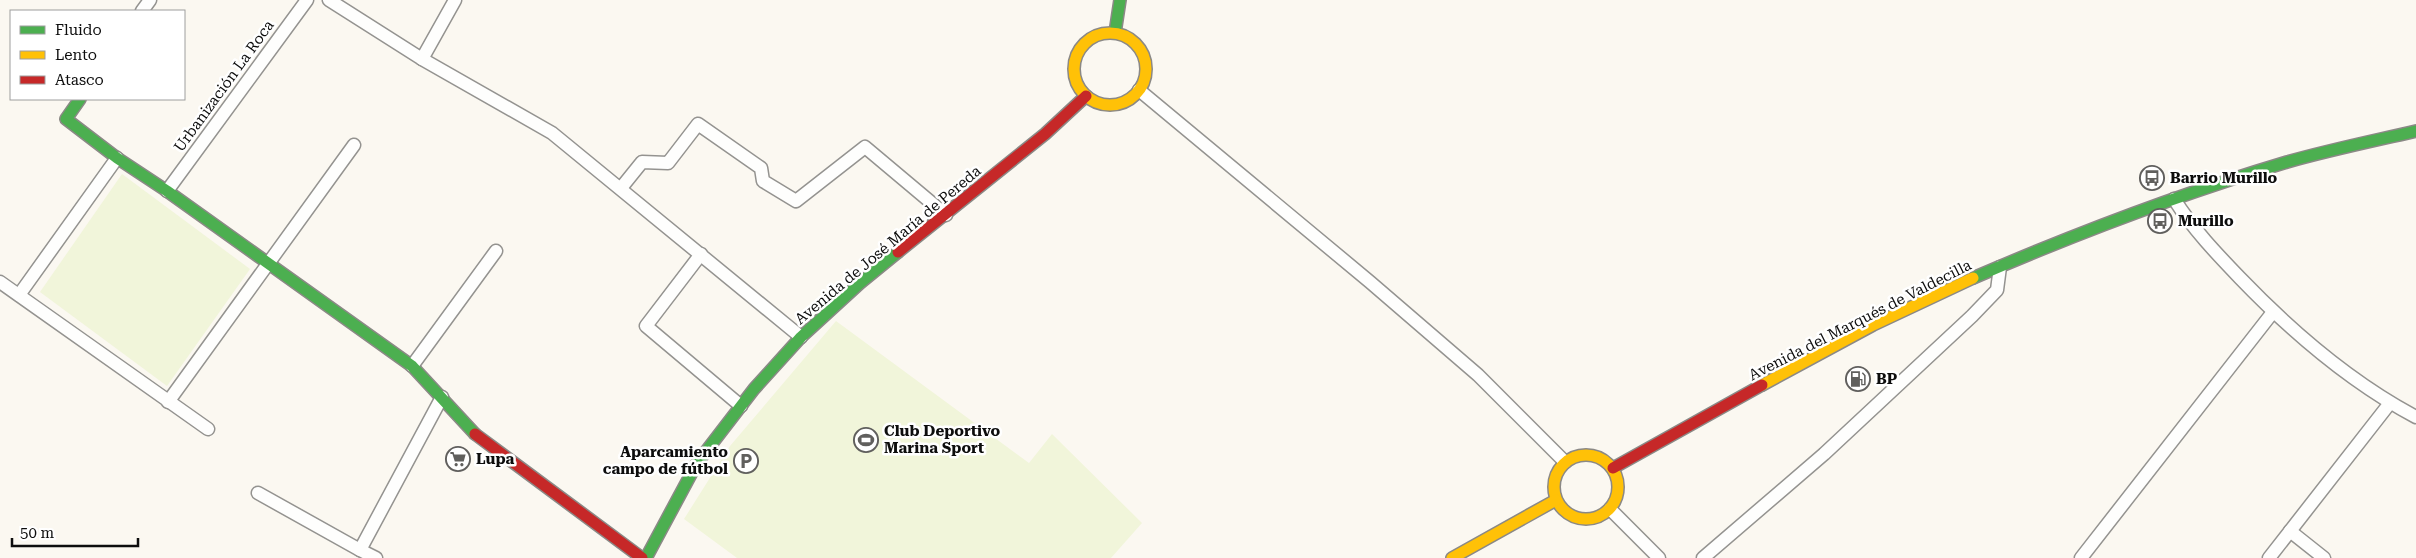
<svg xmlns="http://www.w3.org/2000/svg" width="2416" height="558" font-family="'Roboto Serif',serif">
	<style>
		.pitch { fill: #f1f5da }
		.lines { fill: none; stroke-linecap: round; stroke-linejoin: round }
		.street-casing { stroke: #949390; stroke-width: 15 }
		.fast-casing { stroke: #8b8986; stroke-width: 14 }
		.slow-casing { stroke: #8b8986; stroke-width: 14 }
		.jam-casing { stroke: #8b8986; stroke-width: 14 }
		.street { stroke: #fefefd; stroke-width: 12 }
		.fast { stroke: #4caf50; stroke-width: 11 }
		.slow { stroke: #ffc107; stroke-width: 11 }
		.jam { stroke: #c62828; stroke-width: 11 }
		.labels { text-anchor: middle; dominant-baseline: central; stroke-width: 5; stroke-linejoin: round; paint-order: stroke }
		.street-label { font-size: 15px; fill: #0d0d0d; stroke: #fff }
		.poi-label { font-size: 15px; font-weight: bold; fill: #0d0d0d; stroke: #fff; text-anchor: start }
	</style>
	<rect width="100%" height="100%" fill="#fbf8f1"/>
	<g class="pitch">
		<polygon points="122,174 250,269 167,386 40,292"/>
		<polygon points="836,321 1029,463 1052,434 1142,523 1111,558 737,558 684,519 730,446"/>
	</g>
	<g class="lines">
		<defs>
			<g id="street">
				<polyline points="329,0 422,59 552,133 801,337"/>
				<polyline points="142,11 150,0"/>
				<polyline points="422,59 455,0"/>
				<polyline points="1139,90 1370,282 1478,375 1565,462"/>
				<polyline points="621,188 642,162 668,163 698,124 761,168 763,181 796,201 865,147 946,215"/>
				<polyline points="167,191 307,0"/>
				<path d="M 2174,199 C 2193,229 2216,253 2240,278 C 2292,332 2350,382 2416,417"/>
				<polyline points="701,254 646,326 741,406"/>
				<polyline points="0,282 208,429"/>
				<polyline points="19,295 117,158"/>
				<polyline points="412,366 496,251"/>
				<polyline points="168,402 354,145"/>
				<polyline points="258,493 360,550"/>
				<polyline points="1610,509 1659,558"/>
				<polyline points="2290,531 2324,558"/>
				<polyline points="376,558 360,550 442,397"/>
				<polyline points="1703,558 1824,454 1972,316 1997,290 2000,267"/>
				<polyline points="2081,558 2273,312"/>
				<polyline points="2269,558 2390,403"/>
			</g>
			<g id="fast">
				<polyline points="1115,33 1120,0"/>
				<polyline points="80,99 66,119 117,158 167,191 412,366 475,434"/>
				<path d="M 1973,278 C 2075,234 2180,194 2287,162 C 2329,150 2373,141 2416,131"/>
				<polyline points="646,558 697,463 754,389 801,337 860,283 898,252"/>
			</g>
			<g id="slow">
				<circle cx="1110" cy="69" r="36"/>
				<polyline points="1762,385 1873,325 1973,278"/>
				<circle cx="1586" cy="487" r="32"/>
				<polyline points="1452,558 1556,500"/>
			</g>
			<g id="jam">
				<polyline points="898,252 1045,134 1086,96"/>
				<polyline points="475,434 642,558"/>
				<polyline points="1613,468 1762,385"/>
			</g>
		</defs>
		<use href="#street" class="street-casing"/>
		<use href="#fast" class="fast-casing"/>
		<use href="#slow" class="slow-casing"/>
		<use href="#jam" class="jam-casing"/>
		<use href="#street" class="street"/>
		<use href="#fast" class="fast"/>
		<use href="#slow" class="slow"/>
		<use href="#jam" class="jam"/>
	</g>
	<defs>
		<symbol id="bus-ring" viewBox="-11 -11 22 22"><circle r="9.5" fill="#fff" stroke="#605f5d" stroke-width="1.5"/><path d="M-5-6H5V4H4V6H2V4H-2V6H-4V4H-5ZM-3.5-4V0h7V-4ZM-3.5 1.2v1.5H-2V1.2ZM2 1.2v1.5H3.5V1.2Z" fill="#605f5d"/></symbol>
		<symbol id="fuel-ring" viewBox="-11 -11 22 22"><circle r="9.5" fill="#fff" stroke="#605f5d" stroke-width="1.5"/><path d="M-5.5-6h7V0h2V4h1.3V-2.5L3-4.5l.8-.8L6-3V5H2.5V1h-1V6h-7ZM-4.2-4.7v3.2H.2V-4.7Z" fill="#605f5d"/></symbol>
		<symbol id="stadium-ring" viewBox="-11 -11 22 22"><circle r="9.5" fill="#fff" stroke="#605f5d" stroke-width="1.5"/><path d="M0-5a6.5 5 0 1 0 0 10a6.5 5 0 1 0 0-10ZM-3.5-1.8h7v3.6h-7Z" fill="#605f5d"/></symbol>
		<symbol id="supermarket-ring" viewBox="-11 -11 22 22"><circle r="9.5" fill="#fff" stroke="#605f5d" stroke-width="1.5"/><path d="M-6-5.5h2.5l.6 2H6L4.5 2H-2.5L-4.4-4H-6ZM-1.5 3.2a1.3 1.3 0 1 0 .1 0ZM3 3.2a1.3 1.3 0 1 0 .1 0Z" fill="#605f5d"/></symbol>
		<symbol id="parking-ring" viewBox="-11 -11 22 22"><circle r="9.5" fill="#fff" stroke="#605f5d" stroke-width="1.5"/><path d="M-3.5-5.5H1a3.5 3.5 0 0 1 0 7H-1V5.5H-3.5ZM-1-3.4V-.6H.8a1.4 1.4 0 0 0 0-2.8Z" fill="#605f5d"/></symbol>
	</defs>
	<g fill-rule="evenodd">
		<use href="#bus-ring" x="2138" y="164" width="28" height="28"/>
		<use href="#bus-ring" x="2146" y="207" width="28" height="28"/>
		<use href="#fuel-ring" x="1844" y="365" width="28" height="28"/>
		<use href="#stadium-ring" x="852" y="426" width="28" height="28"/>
		<use href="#supermarket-ring" x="444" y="445" width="28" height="28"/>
		<use href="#parking-ring" x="732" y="447" width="28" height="28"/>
	</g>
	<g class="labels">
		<g class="street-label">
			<text transform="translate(224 86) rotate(-54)">Urbanización La Roca</text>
			<text transform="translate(888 245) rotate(-40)">Avenida de José María de Pereda</text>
			<text transform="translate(1860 320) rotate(-27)">Avenida del Marqués de Valdecilla</text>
		</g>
		<g class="poi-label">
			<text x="2170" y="178">Barrio Murillo</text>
			<text x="2178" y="221">Murillo</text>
			<text x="1876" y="379">BP</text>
			<text x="884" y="431">Club Deportivo<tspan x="884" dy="17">Marina Sport</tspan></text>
			<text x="728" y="452" text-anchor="end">Aparcamiento<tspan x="728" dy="17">campo de fútbol</tspan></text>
			<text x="476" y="459">Lupa</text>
		</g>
	</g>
	<rect x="10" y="10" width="175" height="90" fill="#ffffff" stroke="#9e9e9e"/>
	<rect x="20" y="26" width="25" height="8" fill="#4caf50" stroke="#9e9e9e"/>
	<text x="55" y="35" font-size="15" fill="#0d0d0d">Fluido</text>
	<rect x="20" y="51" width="25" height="8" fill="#ffc107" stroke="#9e9e9e"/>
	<text x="55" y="60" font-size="15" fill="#0d0d0d">Lento</text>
	<rect x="20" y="76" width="25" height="8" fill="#c62828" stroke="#9e9e9e"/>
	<text x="55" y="85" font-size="15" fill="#0d0d0d">Atasco</text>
	<path d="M12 538v8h126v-8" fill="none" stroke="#0d0d0d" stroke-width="2.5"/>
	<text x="20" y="538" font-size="15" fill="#0d0d0d" stroke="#ffffff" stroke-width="4" paint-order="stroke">50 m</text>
</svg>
